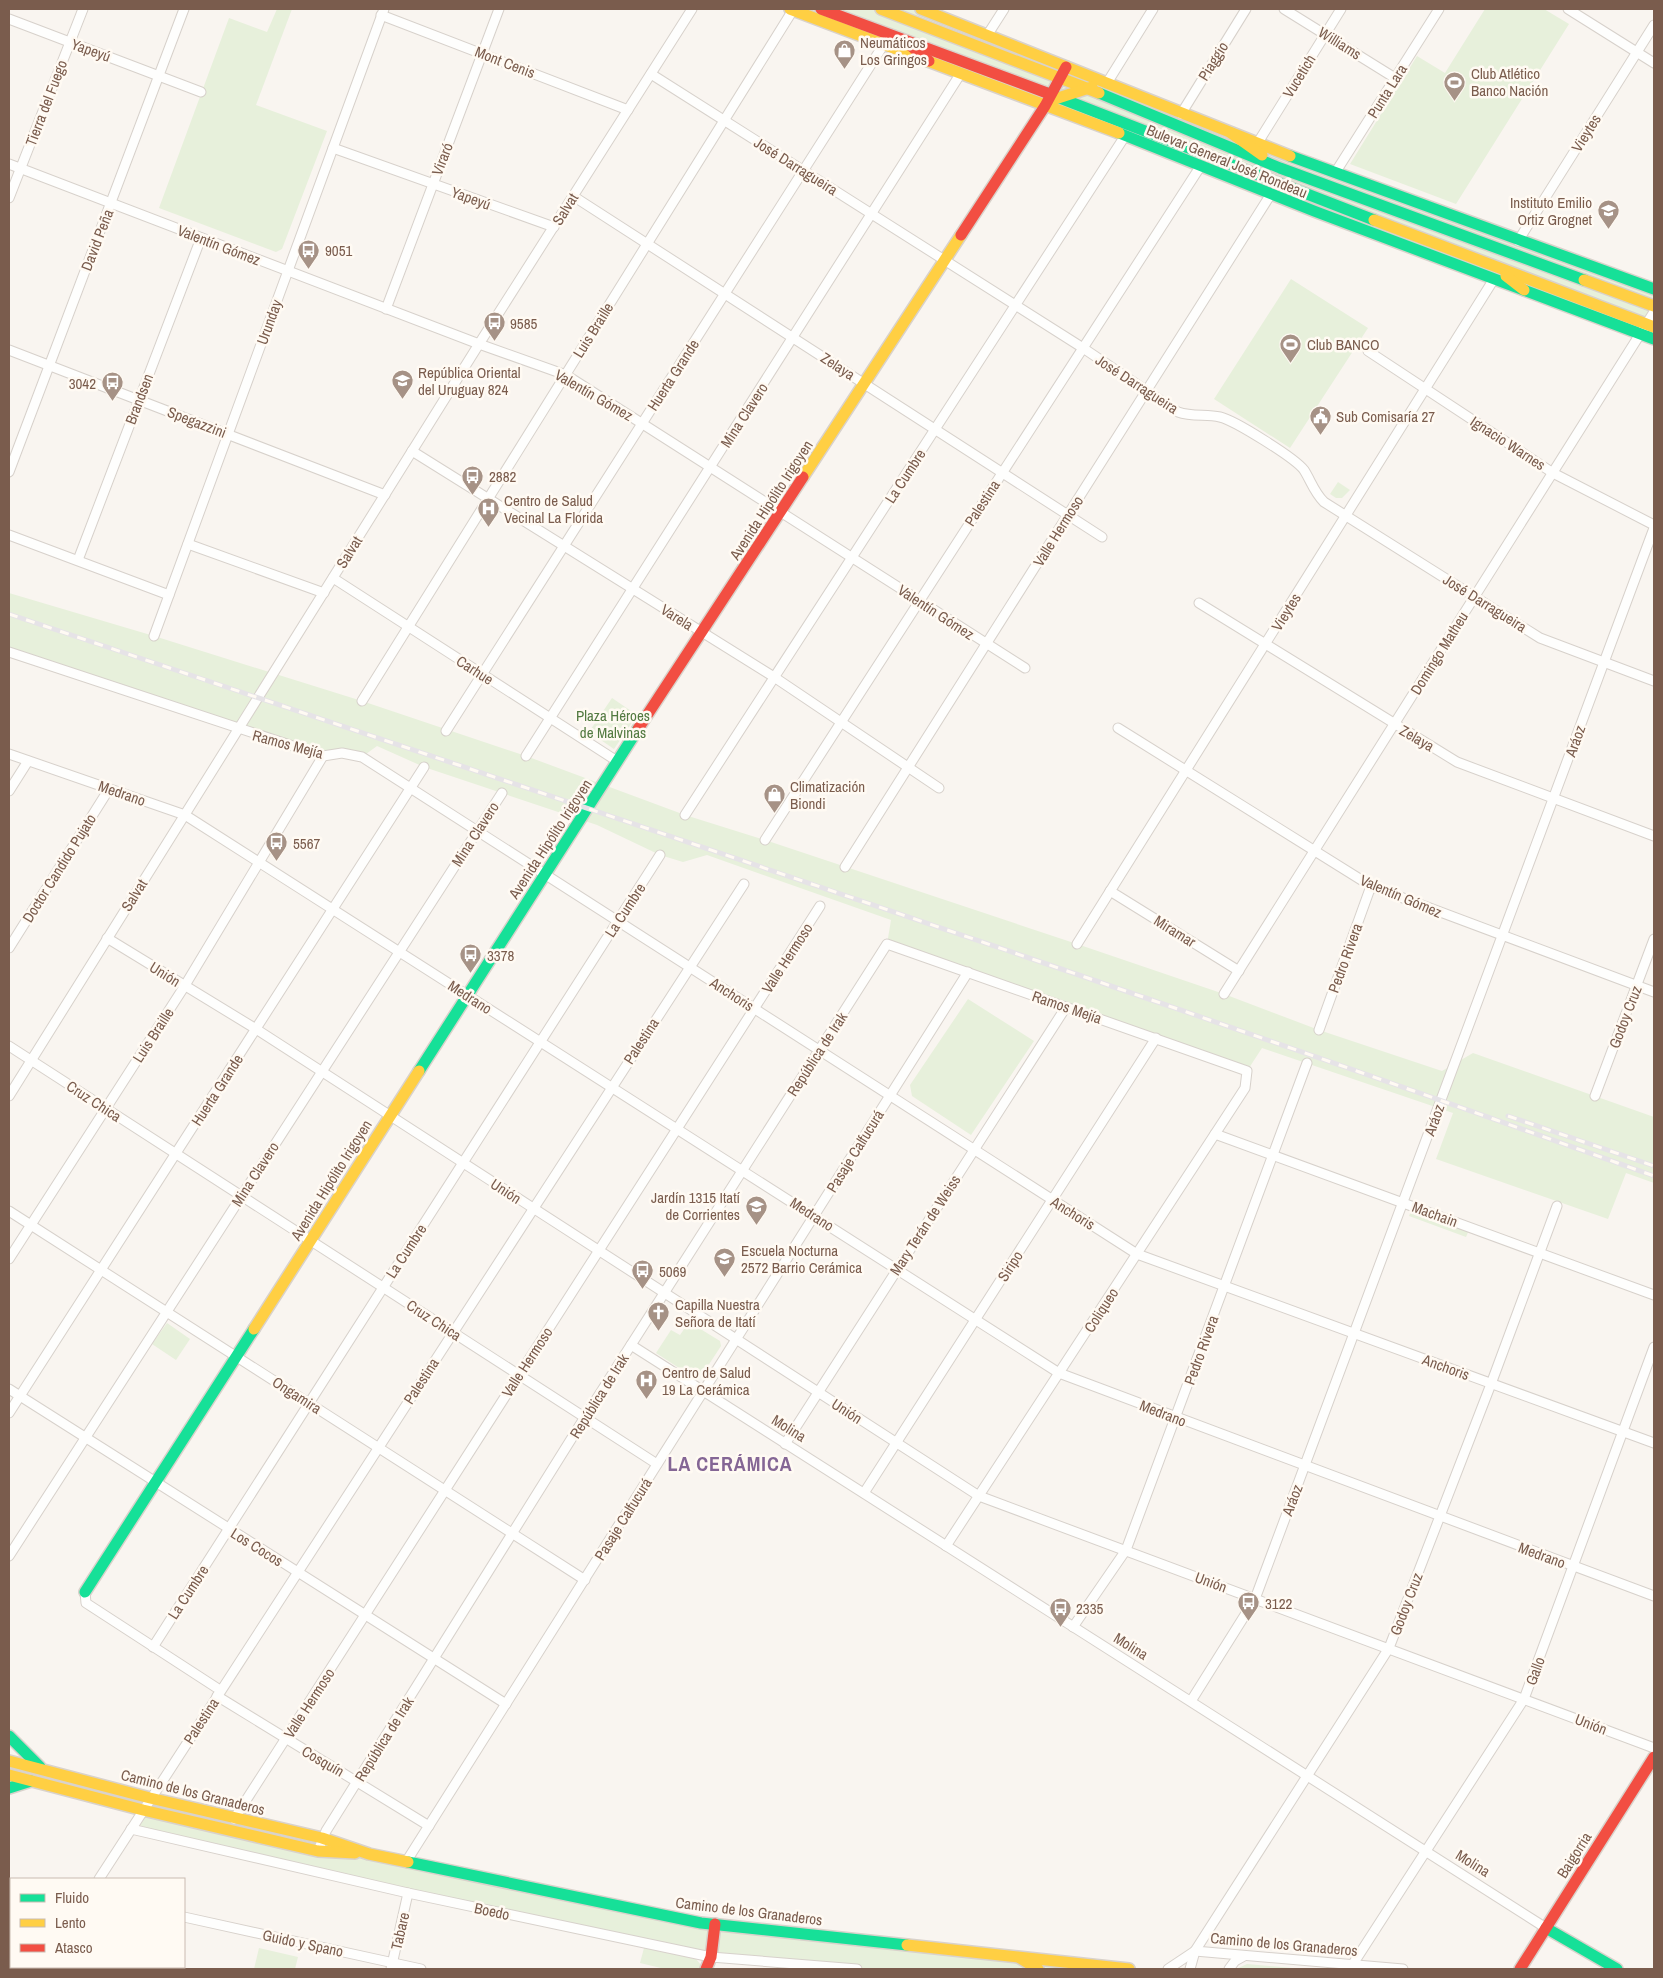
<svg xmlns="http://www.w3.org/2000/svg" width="1663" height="1978" font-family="'Archivo Narrow',sans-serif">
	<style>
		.green { fill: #e7f0db }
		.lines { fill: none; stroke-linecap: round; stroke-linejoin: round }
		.street-casing { stroke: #d7d1cb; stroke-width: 11 }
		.fast-casing { stroke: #d9d2cb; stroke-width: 14 }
		.slow-casing { stroke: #d9d2cb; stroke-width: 14 }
		.jam-casing { stroke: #d9d2cb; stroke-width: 14 }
		.street { stroke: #fefefd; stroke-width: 9 }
		.fast { stroke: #16e098; stroke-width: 11 }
		.slow { stroke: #ffcf43; stroke-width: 11 }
		.jam { stroke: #f24e42; stroke-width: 11 }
		.rail-casing { stroke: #e6e3e7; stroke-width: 5 }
		.rail { stroke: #fffaf3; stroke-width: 3; stroke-dasharray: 9; stroke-linecap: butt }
		.labels { text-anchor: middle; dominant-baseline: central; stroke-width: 5; stroke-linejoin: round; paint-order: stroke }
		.poi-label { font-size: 15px; fill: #7a5c4d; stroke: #fffaf3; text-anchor: start }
		.street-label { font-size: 15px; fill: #7a5c4d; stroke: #fffaf3 }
		.park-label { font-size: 15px; fill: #537a41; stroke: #fffaf3 }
		.district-label { font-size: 20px; font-weight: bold; letter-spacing: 1px; fill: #846695; stroke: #fffaf3 }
	</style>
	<rect width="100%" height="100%" fill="#f9f5f0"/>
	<g class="green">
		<polygon points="277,9 292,9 256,105 327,131 282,249 276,252 159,208 229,18 267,32"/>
		<polygon points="790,9 921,9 1181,114 1654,289 1654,339"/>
		<polygon points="1485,9 1544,9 1569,24 1456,204 1350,164 1417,56 1445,73"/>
		<polygon points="1291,279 1368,328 1290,448 1214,399"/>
		<polygon points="1338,482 1350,490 1342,498 1336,498 1330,494"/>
		<polygon points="9,593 154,636 362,701 526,756 685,815 765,840 1077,944 1224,994 1319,1030 1442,1071 1473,1053 1654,1117 1654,1183 1626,1173 1608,1219 1436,1159 1453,1113 1262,1048 1247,1071 887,944 891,920 707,855 683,862 660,855 597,825 424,767 377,746 362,757 323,756 9,652"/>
		<polygon points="612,698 637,715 614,749 589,732"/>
		<polygon points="968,999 1034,1041 971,1135 912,1096 910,1085"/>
		<polygon points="1412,1209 1469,1230 1466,1237 1409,1216"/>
		<polygon points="689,1322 720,1341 721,1346 700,1378 696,1379 656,1353 671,1330 680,1335"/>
		<polygon points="167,1323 190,1339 176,1360 152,1344"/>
		<polygon points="9,1761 234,1819 701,1923 1129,1969 857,1969 711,1957 131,1829 142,1810 9,1775"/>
		<polygon points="259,1948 298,1957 295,1969 254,1969"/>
		<polygon points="644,1948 696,1959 701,1965 699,1969 665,1969 640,1963"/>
		<polygon points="1247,1964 1304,1969 1236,1969"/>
	</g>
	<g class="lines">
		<defs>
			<g id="street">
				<polyline points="1284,9 1395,78"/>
				<polyline points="1568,9 1654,63"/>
				<polyline points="381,15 628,110"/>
				<polyline points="9,19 201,92"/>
				<polyline points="988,34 1004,9"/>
				<path d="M 651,74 L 1083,348 L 1178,412 C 1192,417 1206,414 1220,417 C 1234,420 1295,458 1304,470 C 1311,481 1314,492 1324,502 L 1540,638 L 1654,681"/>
				<polyline points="1107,83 1153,9"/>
				<polyline points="1181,114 1246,9"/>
				<polyline points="1257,144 1341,9"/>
				<polyline points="333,148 554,227"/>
				<polyline points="9,164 479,344 566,375 1025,668"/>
				<polyline points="1335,173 1439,9"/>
				<polyline points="573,196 1102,537"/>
				<polyline points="9,198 83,9"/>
				<polyline points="1518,241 1654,25"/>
				<polyline points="386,309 499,9"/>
				<polyline points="9,350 385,495"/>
				<polyline points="1368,351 1553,473 1654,525"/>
				<polyline points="412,451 774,677 939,788"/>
				<polyline points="9,472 184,9"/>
				<polyline points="9,535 169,595"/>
				<polyline points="188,544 324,593"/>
				<polyline points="78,560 201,238"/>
				<polyline points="333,578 617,761"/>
				<polyline points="1199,603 1457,762 1654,836"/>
				<polyline points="154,636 384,9"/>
				<polyline points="9,652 323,756 342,753 362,757 1137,1254 1654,1443"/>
				<polyline points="362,701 793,10"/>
				<polyline points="1118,728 1371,886 1654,992"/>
				<polyline points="446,731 884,44"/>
				<polyline points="9,754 185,815 1059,1373 1654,1596"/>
				<polyline points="526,756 961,73"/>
				<polyline points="9,791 28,761"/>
				<polyline points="685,815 1125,136"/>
				<polyline points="765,840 1200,167"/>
				<polyline points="845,867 1271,194"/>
				<polyline points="1110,891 1239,971"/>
				<polyline points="107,938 256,1029 979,1496 1654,1748"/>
				<polyline points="1077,944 1494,279"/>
				<polyline points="9,948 109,789"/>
				<polyline points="1224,994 1654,312"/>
				<polyline points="1319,1030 1371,886"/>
				<polyline points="9,1046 657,1464"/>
				<polyline points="9,1096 479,344 692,9"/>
				<polyline points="1595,1096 1654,939"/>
				<polyline points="1215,1134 1654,1295"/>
				<polyline points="9,1211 585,1580"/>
				<polyline points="9,1259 184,987 323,756"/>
				<polyline points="631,1345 1546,1928"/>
				<polyline points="9,1389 506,1704"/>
				<polyline points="9,1413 424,767"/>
				<polyline points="785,1444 1066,1007"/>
				<polyline points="864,1493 1156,1038"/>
				<polyline points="9,1556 502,793"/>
				<polyline points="85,1592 86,1603 220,1690"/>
				<polyline points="1073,1627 1126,1550 1307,1063"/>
				<polyline points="153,1647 660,855"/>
				<polyline points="217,1696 429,1826"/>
				<polyline points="1191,1701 1255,1599 1654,528"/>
				<polyline points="234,1819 820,906"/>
				<polyline points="131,1829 408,1893 711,1957 857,1969"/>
				<polyline points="318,1851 326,1831 585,1417 887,944 1247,1071 1245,1088 946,1546"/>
				<polyline points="406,1862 968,972"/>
				<polyline points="99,1879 744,884"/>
				<polyline points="184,1917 421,1969"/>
				<polyline points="1353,1964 1524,1699 1654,1347"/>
				<polyline points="101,1967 112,1969"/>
				<polyline points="43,1969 45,1967"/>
				<polyline points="391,1969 408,1893"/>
				<polyline points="1168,1969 1195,1951 1403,1969"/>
				<polyline points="1190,1969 1195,1951 1389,1648 1491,1384 1557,1206"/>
				<polyline points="1229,1969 1235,1961 1244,1956"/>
			</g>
			<g id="fast">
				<polyline points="1047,93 1374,220"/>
				<polyline points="1099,93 1280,168 1584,280"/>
				<polyline points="1119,133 1314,211 1654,339"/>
				<polyline points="1290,156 1654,289"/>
				<polyline points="419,1071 638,729"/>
				<polyline points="85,1592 254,1329"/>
				<polyline points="9,1736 40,1767"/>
				<polyline points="9,1788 31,1781"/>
				<polyline points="408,1862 701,1923 907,1945"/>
				<polyline points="1546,1928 1617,1969"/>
			</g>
			<g id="slow">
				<polyline points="790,9 1119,133"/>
				<polyline points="881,9 1099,93"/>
				<polyline points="921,9 1290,156"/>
				<polyline points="1055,99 1092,87"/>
				<polyline points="1231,133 1262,155"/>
				<polyline points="1374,220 1654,327"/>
				<polyline points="1506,276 1524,290"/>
				<polyline points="1584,280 1654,306"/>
				<polyline points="803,477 961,235"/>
				<polyline points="254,1329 419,1071"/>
				<polyline points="9,1761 150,1798 322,1838 369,1854 408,1862"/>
				<polyline points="9,1775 143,1810 318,1851 355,1853"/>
				<polyline points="907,1945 1129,1969"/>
				<polyline points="1020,1958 1038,1969"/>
			</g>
			<g id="jam">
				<polyline points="821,9 1047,93"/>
				<polyline points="911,46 929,61"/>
				<polyline points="961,235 1045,106 1066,67"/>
				<polyline points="638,729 803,477"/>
				<polyline points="706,1969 711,1957 715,1924"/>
				<polyline points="1520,1969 1654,1757"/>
			</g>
		</defs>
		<use href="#street" class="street-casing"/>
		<use href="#fast" class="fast-casing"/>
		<use href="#slow" class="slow-casing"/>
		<use href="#jam" class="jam-casing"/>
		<use href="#street" class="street"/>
		<use href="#fast" class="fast"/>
		<use href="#slow" class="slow"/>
		<use href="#jam" class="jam"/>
		<defs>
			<g id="rail">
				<path d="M 9,614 C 558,799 1109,981 1654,1176"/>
				<polyline points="1508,1116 1654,1166"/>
			</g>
		</defs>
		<use href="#rail" class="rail-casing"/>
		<use href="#rail" class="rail"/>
	</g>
	<defs>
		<symbol id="shop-pin" viewBox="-11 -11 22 30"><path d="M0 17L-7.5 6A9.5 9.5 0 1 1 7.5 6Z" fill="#a69286" stroke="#fffaf3"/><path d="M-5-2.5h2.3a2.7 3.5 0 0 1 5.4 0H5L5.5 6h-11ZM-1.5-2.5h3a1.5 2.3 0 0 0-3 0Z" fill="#fff"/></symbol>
		<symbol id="stadium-pin" viewBox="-11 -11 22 30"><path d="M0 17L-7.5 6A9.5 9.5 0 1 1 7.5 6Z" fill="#a69286" stroke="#fffaf3"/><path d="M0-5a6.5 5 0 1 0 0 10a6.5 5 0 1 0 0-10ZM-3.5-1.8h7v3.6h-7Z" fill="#fff"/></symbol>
		<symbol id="school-pin" viewBox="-11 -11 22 30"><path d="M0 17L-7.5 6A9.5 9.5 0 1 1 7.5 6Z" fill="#a69286" stroke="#fffaf3"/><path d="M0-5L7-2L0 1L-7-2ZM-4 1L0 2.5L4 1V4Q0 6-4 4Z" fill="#fff"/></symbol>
		<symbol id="bus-pin" viewBox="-11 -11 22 30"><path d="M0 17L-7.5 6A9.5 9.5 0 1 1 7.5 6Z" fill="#a69286" stroke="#fffaf3"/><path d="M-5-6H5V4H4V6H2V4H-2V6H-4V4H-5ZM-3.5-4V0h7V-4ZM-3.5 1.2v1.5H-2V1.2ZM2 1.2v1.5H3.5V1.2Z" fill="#fff"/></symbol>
		<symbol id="civic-pin" viewBox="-11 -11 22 30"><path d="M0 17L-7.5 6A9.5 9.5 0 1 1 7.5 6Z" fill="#a69286" stroke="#fffaf3"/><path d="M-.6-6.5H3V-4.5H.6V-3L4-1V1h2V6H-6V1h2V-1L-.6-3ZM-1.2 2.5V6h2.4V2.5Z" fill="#fff"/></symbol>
		<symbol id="hospital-pin" viewBox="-11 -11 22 30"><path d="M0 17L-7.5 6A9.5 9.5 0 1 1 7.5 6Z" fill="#a69286" stroke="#fffaf3"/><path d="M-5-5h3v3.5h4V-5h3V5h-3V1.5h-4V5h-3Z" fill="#fff"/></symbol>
		<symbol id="church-pin" viewBox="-11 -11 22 30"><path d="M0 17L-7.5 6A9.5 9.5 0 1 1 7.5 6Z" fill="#a69286" stroke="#fffaf3"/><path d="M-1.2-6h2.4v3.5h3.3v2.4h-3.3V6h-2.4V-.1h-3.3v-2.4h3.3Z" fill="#fff"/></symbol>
	</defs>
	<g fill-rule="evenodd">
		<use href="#shop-pin" x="832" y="38" width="25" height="34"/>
		<use href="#stadium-pin" x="1442" y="70" width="25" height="34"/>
		<use href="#school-pin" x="1596" y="198" width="25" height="34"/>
		<use href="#bus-pin" x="296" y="238" width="25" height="34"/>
		<use href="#bus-pin" x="482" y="310" width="25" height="34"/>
		<use href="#stadium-pin" x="1278" y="332" width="25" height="34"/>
		<use href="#school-pin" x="390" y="368" width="25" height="34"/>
		<use href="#bus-pin" x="100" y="370" width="25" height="34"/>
		<use href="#civic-pin" x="1308" y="404" width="25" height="34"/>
		<use href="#bus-pin" x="460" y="464" width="25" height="34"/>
		<use href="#hospital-pin" x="476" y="496" width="25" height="34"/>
		<use href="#shop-pin" x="762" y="782" width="25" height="34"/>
		<use href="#bus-pin" x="264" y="830" width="25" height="34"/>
		<use href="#bus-pin" x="458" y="942" width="25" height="34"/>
		<use href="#school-pin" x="744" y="1194" width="25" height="34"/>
		<use href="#school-pin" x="712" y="1246" width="25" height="34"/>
		<use href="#bus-pin" x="630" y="1258" width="25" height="34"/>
		<use href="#church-pin" x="646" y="1300" width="25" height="34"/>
		<use href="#hospital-pin" x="634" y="1368" width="25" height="34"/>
		<use href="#bus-pin" x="1236" y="1590" width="25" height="34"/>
		<use href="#bus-pin" x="1048" y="1596" width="25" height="34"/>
	</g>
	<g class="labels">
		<g class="poi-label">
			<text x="860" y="42">Neumáticos<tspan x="860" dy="17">Los Gringos</tspan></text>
			<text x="1471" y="73">Club Atlético<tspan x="1471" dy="17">Banco Nación</tspan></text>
			<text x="1592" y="202" text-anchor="end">Instituto Emilio<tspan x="1592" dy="17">Ortiz Grognet</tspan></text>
			<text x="325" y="250">9051</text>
			<text x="510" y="323">9585</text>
			<text x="1307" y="344">Club BANCO</text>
			<text x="418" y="372">República Oriental<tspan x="418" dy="17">del Uruguay 824</tspan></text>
			<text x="96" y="383" text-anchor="end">3042</text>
			<text x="1336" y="416">Sub Comisaría 27</text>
			<text x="489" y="476">2882</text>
			<text x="504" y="500">Centro de Salud<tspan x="504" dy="17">Vecinal La Florida</tspan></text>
			<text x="790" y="786">Climatización<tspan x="790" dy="17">Biondi</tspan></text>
			<text x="293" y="843">5567</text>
			<text x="487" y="955">3378</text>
			<text x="740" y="1197" text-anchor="end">Jardín 1315 Itatí<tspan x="740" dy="17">de Corrientes</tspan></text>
			<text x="741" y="1250">Escuela Nocturna<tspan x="741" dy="17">2572 Barrio Cerámica</tspan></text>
			<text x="659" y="1271">5069</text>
			<text x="675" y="1304">Capilla Nuestra<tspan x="675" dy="17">Señora de Itatí</tspan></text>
			<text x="662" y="1372">Centro de Salud<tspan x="662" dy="17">19 La Cerámica</tspan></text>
			<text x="1265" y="1603">3122</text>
			<text x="1076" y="1608">2335</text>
		</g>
		<g class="street-label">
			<text transform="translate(1340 43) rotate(32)">Williams</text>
			<text transform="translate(91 50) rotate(20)">Yapeyú</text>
			<text transform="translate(1213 61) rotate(-58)">Piaggio</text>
			<text transform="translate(505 62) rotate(21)">Mont Cenis</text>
			<text transform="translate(1299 76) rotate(-58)">Vucetich</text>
			<text transform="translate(1387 91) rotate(-58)">Punta Lara</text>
			<text transform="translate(46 103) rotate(-69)">Tierra del Fuego</text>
			<text transform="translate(1586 133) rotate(-58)">Vieytes</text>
			<text transform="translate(442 159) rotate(-69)">Viraró</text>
			<text transform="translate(1227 161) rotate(22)">Bulevar General José Rondeau</text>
			<text transform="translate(796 166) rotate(32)">José Darragueira</text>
			<text transform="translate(471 198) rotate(20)">Yapeyú</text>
			<text transform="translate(565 209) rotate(-58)">Salvat</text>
			<text transform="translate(97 240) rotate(-69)">David Peña</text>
			<text transform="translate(219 245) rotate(21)">Valentín Gómez</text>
			<text transform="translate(269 322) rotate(-70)">Urunday</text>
			<text transform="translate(593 330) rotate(-58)">Luis Braille</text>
			<text transform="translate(838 366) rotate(33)">Zelaya</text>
			<text transform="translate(673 375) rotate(-57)">Huerta Grande</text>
			<text transform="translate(1137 384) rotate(33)">José Darragueira</text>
			<text transform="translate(594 395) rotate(30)">Valentín Gómez</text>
			<text transform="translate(139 399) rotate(-69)">Brandsen</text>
			<text transform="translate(744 415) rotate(-57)">Mina Clavero</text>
			<text transform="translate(197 422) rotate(21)">Spegazzini</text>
			<text transform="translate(1508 443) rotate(33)">Ignacio Warnes</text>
			<text transform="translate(905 476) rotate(-57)">La Cumbre</text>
			<text transform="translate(771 500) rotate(-57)">Avenida Hipólito Irigoyen</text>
			<text transform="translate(982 503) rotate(-57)">Palestina</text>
			<text transform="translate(1058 531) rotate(-58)">Valle Hermoso</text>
			<text transform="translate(349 552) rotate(-58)">Salvat</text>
			<text transform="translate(1485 603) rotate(32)">José Darragueira</text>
			<text transform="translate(936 612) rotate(33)">Valentín Gómez</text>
			<text transform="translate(1286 612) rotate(-58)">Vieytes</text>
			<text transform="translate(677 617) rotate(32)">Varela</text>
			<text transform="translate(1439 653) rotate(-58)">Domingo Matheu</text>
			<text transform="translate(475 670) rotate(33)">Carhue</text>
			<text transform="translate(1417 738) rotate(30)">Zelaya</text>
			<text transform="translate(1575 741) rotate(-70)">Aráoz</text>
			<text transform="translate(288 744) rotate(15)">Ramos Mejía</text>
			<text transform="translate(122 793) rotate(19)">Medrano</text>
			<text transform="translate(475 834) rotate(-57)">Mina Clavero</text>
			<text transform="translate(550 839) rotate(-57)">Avenida Hipólito Irigoyen</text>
			<text transform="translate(59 868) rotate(-58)">Doctor Candido Pujato</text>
			<text transform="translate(134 895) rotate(-58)">Salvat</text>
			<text transform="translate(1401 896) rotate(23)">Valentín Gómez</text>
			<text transform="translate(625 910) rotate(-57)">La Cumbre</text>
			<text transform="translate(1175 931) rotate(32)">Miramar</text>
			<text transform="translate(787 958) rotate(-57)">Valle Hermoso</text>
			<text transform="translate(1345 958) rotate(-70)">Pedro Rivera</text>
			<text transform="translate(165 974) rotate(32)">Unión</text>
			<text transform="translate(732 994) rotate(33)">Anchoris</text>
			<text transform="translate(470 997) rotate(33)">Medrano</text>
			<text transform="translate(1067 1007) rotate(19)">Ramos Mejía</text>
			<text transform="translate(1625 1017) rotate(-69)">Godoy Cruz</text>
			<text transform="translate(153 1035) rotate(-57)">Luis Braille</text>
			<text transform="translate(641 1041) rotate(-57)">Palestina</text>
			<text transform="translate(817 1054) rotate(-57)">República de Irak</text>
			<text transform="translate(217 1090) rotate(-57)">Huerta Grande</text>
			<text transform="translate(94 1101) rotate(33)">Cruz Chica</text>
			<text transform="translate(1434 1120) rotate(-70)">Aráoz</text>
			<text transform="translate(855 1151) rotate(-58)">Pasaje Calfucurá</text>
			<text transform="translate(255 1174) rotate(-57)">Mina Clavero</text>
			<text transform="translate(331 1180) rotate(-58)">Avenida Hipólito Irigoyen</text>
			<text transform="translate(506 1191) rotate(33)">Unión</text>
			<text transform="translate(1073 1213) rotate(32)">Anchoris</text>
			<text transform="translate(812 1214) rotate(33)">Medrano</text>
			<text transform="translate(1435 1214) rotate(20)">Machain</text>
			<text transform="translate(925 1225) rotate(-57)">Mary Terán de Weiss</text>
			<text transform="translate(406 1251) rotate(-57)">La Cumbre</text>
			<text transform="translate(1010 1266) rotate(-57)">Siripo</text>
			<text transform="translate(1101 1310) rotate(-57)">Coliqueo</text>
			<text transform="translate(434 1320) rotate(33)">Cruz Chica</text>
			<text transform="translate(1201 1350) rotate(-70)">Pedro Rivera</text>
			<text transform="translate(527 1362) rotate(-57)">Valle Hermoso</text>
			<text transform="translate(1446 1367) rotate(20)">Anchoris</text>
			<text transform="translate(421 1381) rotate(-57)">Palestina</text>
			<text transform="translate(297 1395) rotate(33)">Ongamira</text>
			<text transform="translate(599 1396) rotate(-58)">República de Irak</text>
			<text transform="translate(847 1411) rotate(33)">Unión</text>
			<text transform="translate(1163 1413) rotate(21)">Medrano</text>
			<text transform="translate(789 1428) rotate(32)">Molina</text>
			<text transform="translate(1292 1500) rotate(-69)">Aráoz</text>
			<text transform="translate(623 1519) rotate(-58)">Pasaje Calfucurá</text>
			<text transform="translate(257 1547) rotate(32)">Los Cocos</text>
			<text transform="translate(1542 1555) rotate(20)">Medrano</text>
			<text transform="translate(1211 1582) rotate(20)">Unión</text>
			<text transform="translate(188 1592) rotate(-57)">La Cumbre</text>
			<text transform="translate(1406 1604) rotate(-69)">Godoy Cruz</text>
			<text transform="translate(1131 1646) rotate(32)">Molina</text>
			<text transform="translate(1535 1671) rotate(-70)">Gallo</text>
			<text transform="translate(309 1703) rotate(-57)">Valle Hermoso</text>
			<text transform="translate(201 1721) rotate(-57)">Palestina</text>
			<text transform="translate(1591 1724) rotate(21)">Unión</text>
			<text transform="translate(384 1739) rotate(-58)">República de Irak</text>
			<text transform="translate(323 1761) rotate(30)">Cosquín</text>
			<text transform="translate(193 1792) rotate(14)">Camino de los Granaderos</text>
			<text transform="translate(1574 1855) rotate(-58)">Baigorria</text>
			<text transform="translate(1473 1863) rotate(32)">Molina</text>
			<text transform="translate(492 1911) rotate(12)">Boedo</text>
			<text transform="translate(749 1911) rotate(7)">Camino de los Granaderos</text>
			<text transform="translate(400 1931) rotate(-77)">Tabare</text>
			<text transform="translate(303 1943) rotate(12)">Guido y Spano</text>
			<text transform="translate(1284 1944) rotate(5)">Camino de los Granaderos</text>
		</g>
		<g class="park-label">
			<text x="613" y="715">Plaza Héroes<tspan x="613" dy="17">de Malvinas</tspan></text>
		</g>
		<g class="district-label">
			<text x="730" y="1463">LA CERÁMICA</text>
		</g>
	</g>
	<rect width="1663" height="1978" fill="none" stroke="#7a5c4d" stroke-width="20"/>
	<rect x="10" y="1878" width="175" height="90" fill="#fffaf3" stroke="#cabbb1"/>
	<rect x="20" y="1894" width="25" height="8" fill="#16e098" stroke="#cabbb1"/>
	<text x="55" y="1903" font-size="15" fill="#7a5c4d">Fluido</text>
	<rect x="20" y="1919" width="25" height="8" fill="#ffcf43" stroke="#cabbb1"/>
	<text x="55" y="1928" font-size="15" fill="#7a5c4d">Lento</text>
	<rect x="20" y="1944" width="25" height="8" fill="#f24e42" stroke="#cabbb1"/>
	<text x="55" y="1953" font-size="15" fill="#7a5c4d">Atasco</text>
</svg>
